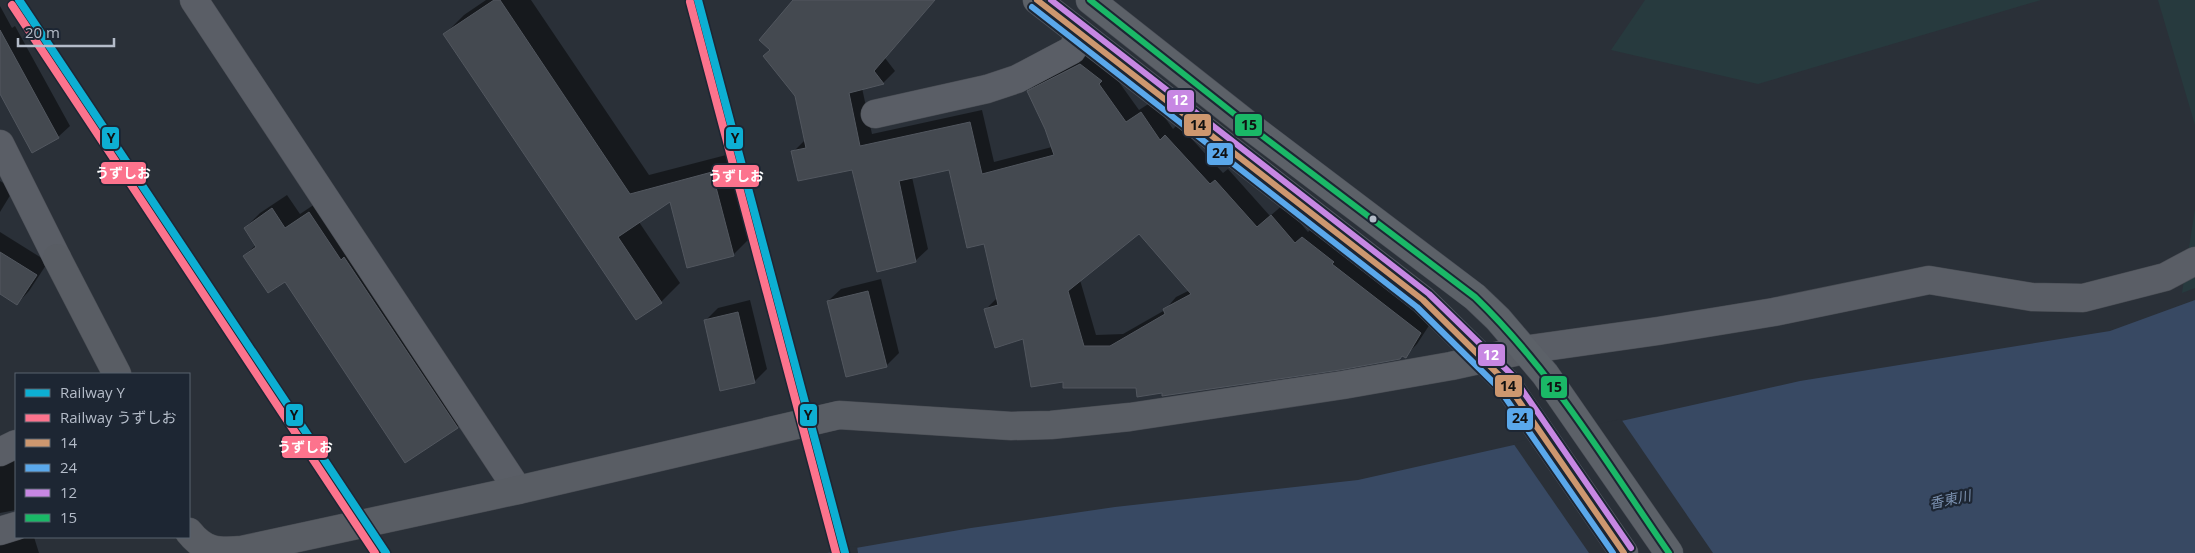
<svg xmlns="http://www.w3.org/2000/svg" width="2195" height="553" font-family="'Open Sans','Noto Sans JP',sans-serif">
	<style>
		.green { fill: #273a3e }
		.water { fill: #384963 }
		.pier { fill: #2a3038 }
		.shadow { fill: #0007; fill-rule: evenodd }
		.building { fill: #444950; stroke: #52575f; fill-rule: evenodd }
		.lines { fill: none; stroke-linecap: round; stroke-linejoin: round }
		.street-casing { stroke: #484c53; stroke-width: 29 }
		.secondary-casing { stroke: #484c53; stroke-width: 29 }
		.primary-casing { stroke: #484c55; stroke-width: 29 }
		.street { stroke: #5a5e66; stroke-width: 28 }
		.secondary { stroke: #595d64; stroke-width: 28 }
		.primary { stroke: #5c6168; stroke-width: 28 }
		.bus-1-casing { stroke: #1d2633; stroke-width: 10 }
		.bus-2-casing { stroke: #1d2633; stroke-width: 10 }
		.bus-3-casing { stroke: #1d2633; stroke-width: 10 }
		.bus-4-casing { stroke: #1d2633; stroke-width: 10 }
		.bus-1 { stroke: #cd976f; stroke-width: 6 }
		.bus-2 { stroke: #5aa8eb; stroke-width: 6 }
		.bus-3 { stroke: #c787e3; stroke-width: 6 }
		.bus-4 { stroke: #1ab867; stroke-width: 6 }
		.rail-1-casing { stroke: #1d2633; stroke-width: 11 }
		.rail-2-casing { stroke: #1d2633; stroke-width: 11 }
		.rail-1 { stroke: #0dafd3; stroke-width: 8 }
		.rail-2 { stroke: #fc738d; stroke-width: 8 }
		.bus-dot { fill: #b4bcc9; stroke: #1d2633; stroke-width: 2 }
		.labels { text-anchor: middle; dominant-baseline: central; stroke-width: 4.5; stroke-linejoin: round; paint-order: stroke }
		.water-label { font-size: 14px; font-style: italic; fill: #7c92b1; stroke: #1d2633 }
		.line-badge { stroke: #1d2633; stroke-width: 2 }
		.badge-label { font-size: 14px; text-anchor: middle; font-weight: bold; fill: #fff }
		.pale-badge-label { font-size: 14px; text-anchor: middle; font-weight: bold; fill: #111 }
	</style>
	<rect width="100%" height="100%" fill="#2a3038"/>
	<g class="green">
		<polygon points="1645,0 2041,0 1758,84 1611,50"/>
		<polygon points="2158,0 2195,0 2195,125"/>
		<polygon points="2195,209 2195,288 2182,293"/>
	</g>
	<polygon class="water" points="2195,300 2195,553 827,553 971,528 1115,507 1358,480 1800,381 2110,331"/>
	<g class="pier">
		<polygon points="1621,419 1713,553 1589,553 1513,443"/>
		<polygon points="857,546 858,553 836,553 835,549"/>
	</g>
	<g class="shadow">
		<polygon points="486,0 531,0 649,175 730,154 752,236 733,255 670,200 639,222 680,283 661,302 445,34 464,15"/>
		<path d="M 795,0 L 935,0 L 885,58 L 895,71 L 883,83 L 862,88 L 872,134 L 982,110 L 994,162 L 1052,147 L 1046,128 L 1029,91 L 1041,79 L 1092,52 L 1111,71 L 1139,110 L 1153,101 L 1173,129 L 1178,124 L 1223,173 L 1228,169 L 1270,216 L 1284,204 L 1308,232 L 1314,226 L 1432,321 L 1417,344 L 1405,356 L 1403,355 L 1163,392 L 1137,386 L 1064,381 L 1024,338 L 985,310 L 998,297 L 985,243 L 950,168 L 912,177 L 928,249 L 915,261 L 853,168 L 793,152 L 805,140 L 796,95 L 771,49 ZM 1140,232 L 1190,290 L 1176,297 L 1165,310 L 1123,334 L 1096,335 L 1080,280 Z"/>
		<polygon points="0,6 12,28 15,26 70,126 58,137 0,89"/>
		<polygon points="0,181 14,189 0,212"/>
		<polygon points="287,195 300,214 324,198 472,412 457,427 405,461 285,280 244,256 256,245 245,228 260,213"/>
		<polygon points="0,232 48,262 29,291 17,304 0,292"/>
		<polygon points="881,279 899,353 886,366 828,301 841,289"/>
		<polygon points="750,300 767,369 754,382 706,320 718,308"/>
		<polygon points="16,455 16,510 0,513 0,461"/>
		<polygon points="0,527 16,537 34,537 39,553 0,553"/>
	</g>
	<g class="building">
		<polygon points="494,0 500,0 630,194 712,172 734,256 687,268 670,202 618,237 662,303 636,320 443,34"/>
		<path d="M 793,0 L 935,0 L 874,71 L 884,84 L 849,93 L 860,146 L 970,122 L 982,174 L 1054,155 L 1045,129 L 1027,91 L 1080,64 L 1102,81 L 1099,84 L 1126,122 L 1141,112 L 1160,140 L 1165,135 L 1210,184 L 1215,180 L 1257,227 L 1271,215 L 1295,243 L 1302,237 L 1334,262 L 1332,264 L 1421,333 L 1406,358 L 1402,356 L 1400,359 L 1340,370 L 1162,396 L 1162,393 L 1137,397 L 1136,388 L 1063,388 L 1063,382 L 1031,387 L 1023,339 L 995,348 L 984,309 L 998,305 L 984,244 L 967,248 L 949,170 L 899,181 L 916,262 L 877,272 L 852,170 L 798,181 L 791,151 L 806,148 L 795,96 L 763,56 L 770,50 L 759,40 ZM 1139,234 L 1191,294 L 1163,309 L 1165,314 L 1110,346 L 1084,346 L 1068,291 Z"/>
		<polygon points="0,30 59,138 32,153 0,94"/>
		<polygon points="272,208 285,228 309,212 341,260 344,257 458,428 405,463 285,282 268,293 243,256 256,247 244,228"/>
		<polygon points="0,252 37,275 17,305 0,294"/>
		<polygon points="868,291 887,367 846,377 827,301"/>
		<polygon points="738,312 755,383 720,391 704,320"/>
	</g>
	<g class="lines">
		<defs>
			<g id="street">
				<polyline points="194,0 518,490"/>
				<polyline points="875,114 987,89 1017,79 1072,50 1080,34"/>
				<polyline points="0,144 57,258"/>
				<polyline points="1524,350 1658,331 1774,312 1929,280 2032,297 2083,298 2165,277 2195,261"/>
				<polyline points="0,452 16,444"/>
				<polyline points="0,531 16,526"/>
			</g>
			<g id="secondary">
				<polyline points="57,258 117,374"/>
				<path d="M 189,532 C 205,552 218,552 242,550 L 518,490 L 839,415 L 1011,426 L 1051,425 L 1130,417 L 1343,385 L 1451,366 L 1524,350"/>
			</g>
			<g id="primary">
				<polyline points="1037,0 1423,300 1505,381 1624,553"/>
				<polyline points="1090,0 1252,128 1475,297 1498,319 1545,374 1669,553"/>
			</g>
		</defs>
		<use href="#street" class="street-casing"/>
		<use href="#secondary" class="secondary-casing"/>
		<use href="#primary" class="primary-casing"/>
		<use href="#street" class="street"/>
		<use href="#secondary" class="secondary"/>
		<use href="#primary" class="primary"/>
		<defs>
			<polyline id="bus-1" points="1037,0 1423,300 1505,381 1624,553"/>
			<polyline id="bus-2" points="1032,7 1417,307 1498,387 1613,553"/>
			<polyline id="bus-3" points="1051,0 1429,294 1512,375 1631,548"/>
			<path id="bus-4" d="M 1090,0 L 1252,128 L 1475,297 C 1552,371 1608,465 1669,553"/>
		</defs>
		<use href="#bus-1" class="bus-1-casing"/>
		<use href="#bus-2" class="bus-2-casing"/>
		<use href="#bus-3" class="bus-3-casing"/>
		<use href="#bus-4" class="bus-4-casing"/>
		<use href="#bus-1" class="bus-1"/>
		<use href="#bus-2" class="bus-2"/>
		<use href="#bus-3" class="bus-3"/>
		<use href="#bus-4" class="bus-4"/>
		<defs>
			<g id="rail-1">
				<polyline points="19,0 386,553"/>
				<polyline points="698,0 845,553"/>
			</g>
			<g id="rail-2">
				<polyline points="690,2 836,553"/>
				<polyline points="12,5 375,553"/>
			</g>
		</defs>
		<use href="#rail-1" class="rail-1-casing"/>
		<use href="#rail-2" class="rail-2-casing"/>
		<use href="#rail-1" class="rail-1"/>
		<use href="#rail-2" class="rail-2"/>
	</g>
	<circle class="bus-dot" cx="1373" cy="219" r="4.5"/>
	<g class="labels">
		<g class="water-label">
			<text transform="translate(1950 499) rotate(-12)">香東川</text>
		</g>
	</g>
	<g class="line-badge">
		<rect x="1166" y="89" width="29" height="24" rx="5" fill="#c787e3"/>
		<rect x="1183" y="113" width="29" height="24" rx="5" fill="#cd976f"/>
		<rect x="1234" y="113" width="29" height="24" rx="5" fill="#1ab867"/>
		<rect x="101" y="126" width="19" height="24" rx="5" fill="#0dafd3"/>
		<rect x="725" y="126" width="19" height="24" rx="5" fill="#0dafd3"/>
		<rect x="1206" y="142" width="28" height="24" rx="5" fill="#5aa8eb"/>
		<rect x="100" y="161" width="47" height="24" rx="5" fill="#fc738d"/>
		<rect x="712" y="164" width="48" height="24" rx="5" fill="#fc738d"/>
		<rect x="1477" y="343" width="29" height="24" rx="5" fill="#c787e3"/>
		<rect x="1494" y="374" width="29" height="24" rx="5" fill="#cd976f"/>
		<rect x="1540" y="375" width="28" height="24" rx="5" fill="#1ab867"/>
		<rect x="285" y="403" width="19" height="24" rx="5" fill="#0dafd3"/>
		<rect x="799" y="403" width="19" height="24" rx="5" fill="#0dafd3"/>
		<rect x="1506" y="407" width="28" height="24" rx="5" fill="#5aa8eb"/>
		<rect x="281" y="435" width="48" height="24" rx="5" fill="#fc738d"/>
	</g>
	<g class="badge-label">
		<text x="1180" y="105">12</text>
		<text x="123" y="178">うずしお</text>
		<text x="736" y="181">うずしお</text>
		<text x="1491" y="360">12</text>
		<text x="305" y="452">うずしお</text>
	</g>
	<g class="pale-badge-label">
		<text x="1198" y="130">14</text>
		<text x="1249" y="130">15</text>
		<text x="111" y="143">Y</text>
		<text x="735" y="143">Y</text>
		<text x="1220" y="158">24</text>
		<text x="1508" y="391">14</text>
		<text x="1554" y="392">15</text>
		<text x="294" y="420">Y</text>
		<text x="808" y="420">Y</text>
		<text x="1520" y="423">24</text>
	</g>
	<rect x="15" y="373" width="175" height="165" fill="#1d2633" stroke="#59626f"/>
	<rect x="25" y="389" width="25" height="8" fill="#0dafd3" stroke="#59626f"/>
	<text x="60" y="398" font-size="15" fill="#b4bcc9">Railway Y</text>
	<rect x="25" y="414" width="25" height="8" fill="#fc738d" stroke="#59626f"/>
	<text x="60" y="423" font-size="15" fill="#b4bcc9">Railway うずしお</text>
	<rect x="25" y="439" width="25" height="8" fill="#cd976f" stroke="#59626f"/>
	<text x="60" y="448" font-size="15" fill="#b4bcc9">14</text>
	<rect x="25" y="464" width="25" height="8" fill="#5aa8eb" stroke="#59626f"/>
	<text x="60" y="473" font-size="15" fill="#b4bcc9">24</text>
	<rect x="25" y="489" width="25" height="8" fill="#c787e3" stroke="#59626f"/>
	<text x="60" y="498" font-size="15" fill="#b4bcc9">12</text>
	<rect x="25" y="514" width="25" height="8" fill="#1ab867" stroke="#59626f"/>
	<text x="60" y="523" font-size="15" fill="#b4bcc9">15</text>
	<path d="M18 38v8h96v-8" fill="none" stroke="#b4bcc9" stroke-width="2.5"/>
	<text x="25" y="38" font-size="15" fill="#b4bcc9" stroke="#1d2633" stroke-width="4" paint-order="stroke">20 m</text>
</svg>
